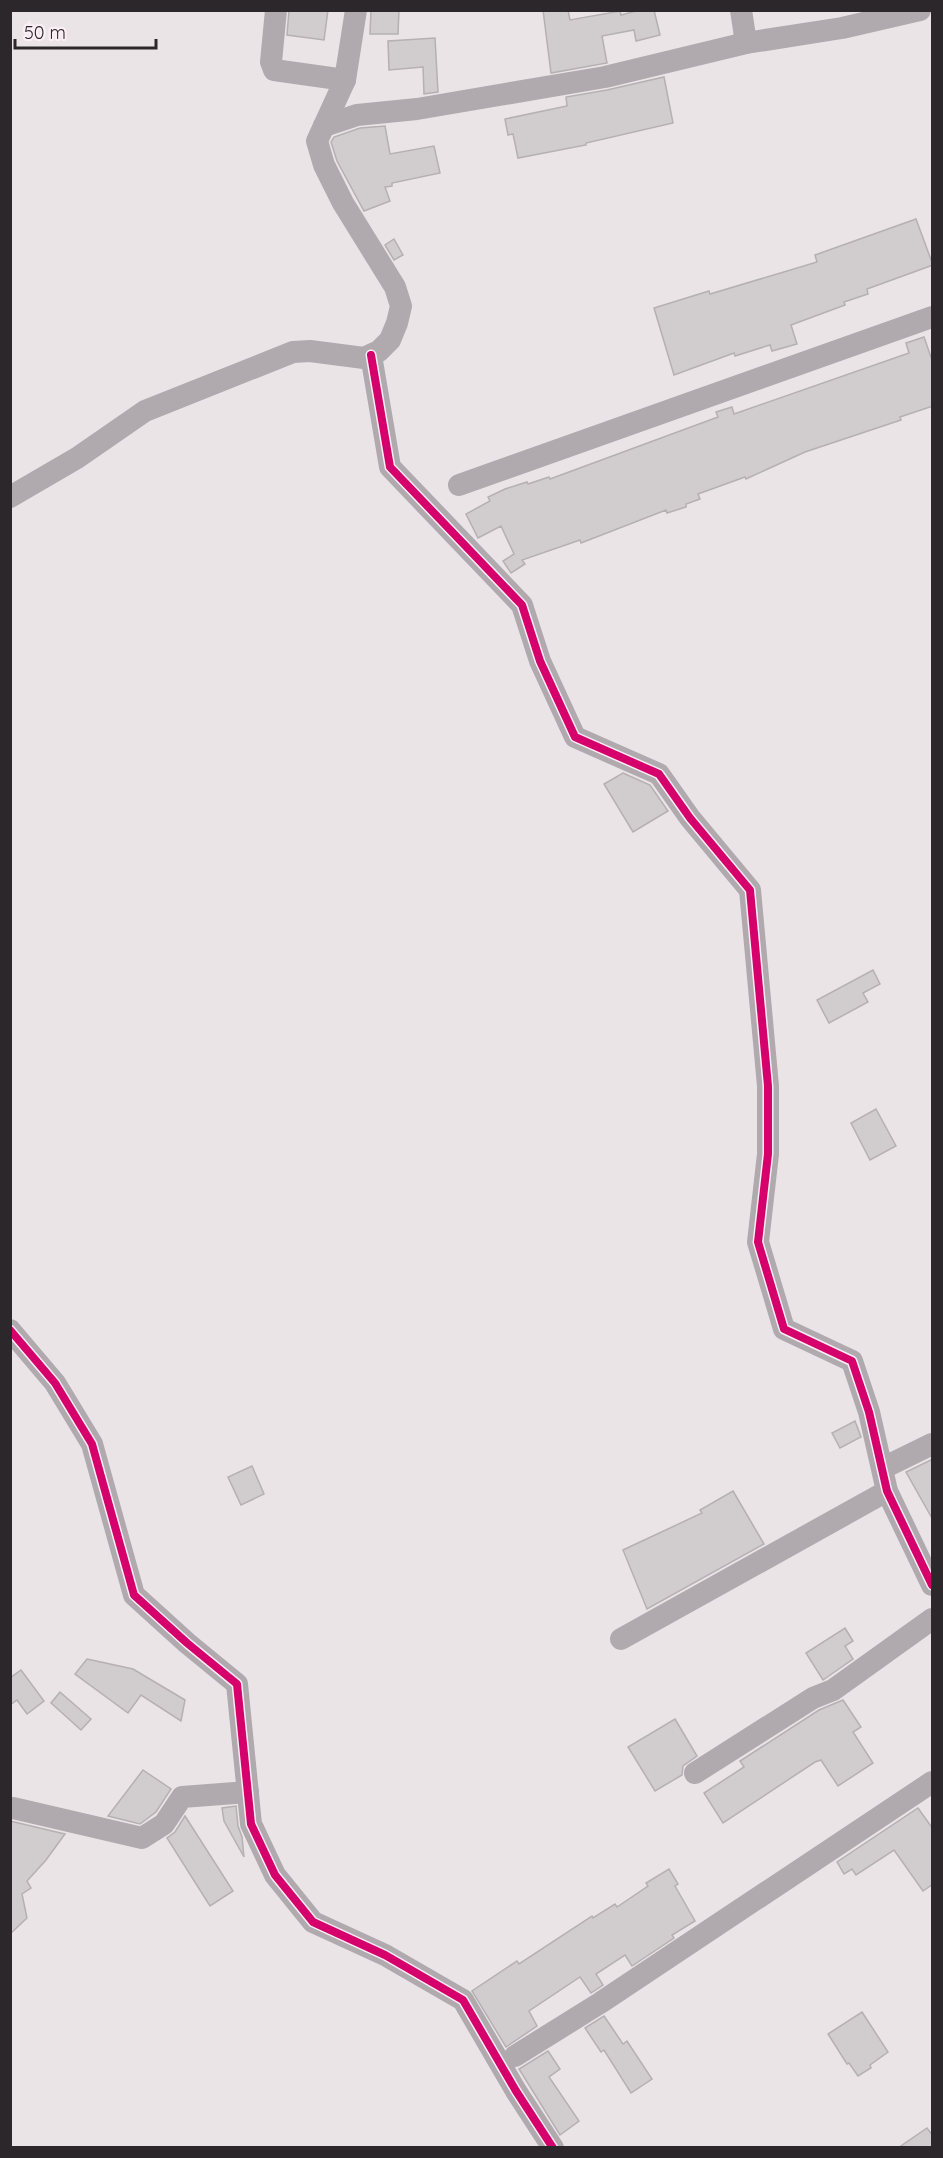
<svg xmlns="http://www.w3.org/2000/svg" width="943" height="2158" font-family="Quicksand,sans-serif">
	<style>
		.building { fill: #d1cccd; stroke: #b5b0b1; stroke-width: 1.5 }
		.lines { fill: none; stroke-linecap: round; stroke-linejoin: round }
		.street { stroke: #b0aaaf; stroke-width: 22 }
		.cycleway-casing { stroke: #fbeef4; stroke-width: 11 }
		.cycleway { stroke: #d6006c; stroke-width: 8 }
	</style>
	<rect width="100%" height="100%" fill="#ebe4e7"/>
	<g class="building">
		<polygon points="289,10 328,10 324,40 287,35"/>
		<polygon points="371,10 399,10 398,34 370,34"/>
		<polygon points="543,10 568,10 570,20 620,11 621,15 640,10 654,10 660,35 636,41 634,30 602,36 607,63 551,73"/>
		<polygon points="435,38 438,92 424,94 423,67 389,70 388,41"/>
		<polygon points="664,77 673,123 586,143 586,145 518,158 513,134 508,135 505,119 567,106 566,97 607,90"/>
		<polygon points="385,126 390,154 434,146 440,173 392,183 392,186 385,187 390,201 364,211 337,161 331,142 334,137 360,128"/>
		<polygon points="916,219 933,265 867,289 868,294 844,302 845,305 791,325 797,344 772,351 770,345 735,356 734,353 674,375 654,308 709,291 710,294 817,262 815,255"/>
		<polygon points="394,239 403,255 394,260 385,245"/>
		<polygon points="924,337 933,363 933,406 900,417 901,420 805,452 746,479 745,477 698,494 700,499 686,504 686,507 667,513 666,510 581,543 580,540 522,560 525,564 511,573 503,561 514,554 501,526 478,538 466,514 490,501 488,497 505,489 527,482 528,484 549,477 550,479 718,417 716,412 732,407 734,414 909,353 906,343"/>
		<polygon points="623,773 650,785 668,811 633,832 604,784"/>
		<polygon points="873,970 880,984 863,993 868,1002 829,1023 817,1000"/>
		<polygon points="876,1109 896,1146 870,1160 851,1123"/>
		<polygon points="855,1421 861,1437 840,1448 832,1433"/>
		<polygon points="933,1459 933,1520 906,1472"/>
		<polygon points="252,1466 264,1494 241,1505 228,1477"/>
		<polygon points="733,1491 764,1544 647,1609 623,1550 702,1513 700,1510"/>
		<polygon points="845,1628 853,1641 845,1646 853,1659 823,1680 806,1653"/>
		<polygon points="87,1659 133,1669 185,1700 181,1721 141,1695 128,1713 75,1674"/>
		<polygon points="21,1670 44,1701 27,1714 17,1700 10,1705 10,1678"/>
		<polygon points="60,1692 91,1719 81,1730 51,1703"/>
		<polygon points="843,1700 861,1727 853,1732 873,1763 838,1786 821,1760 815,1762 723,1823 704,1793 744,1767 740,1761 819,1710"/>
		<polygon points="675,1719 697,1756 683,1766 682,1775 655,1791 628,1747"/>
		<polygon points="143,1770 171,1789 156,1812 140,1824 108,1816"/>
		<polygon points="236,1806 238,1826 242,1837 244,1857 224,1821 222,1808"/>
		<polygon points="918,1808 933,1829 933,1884 923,1891 894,1850 856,1875 852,1869 844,1874 837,1862"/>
		<polygon points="185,1816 233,1891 210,1906 167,1838 175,1832"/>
		<polygon points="10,1821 65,1834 46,1860 27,1881 31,1888 22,1894 27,1918 10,1934"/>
		<polygon points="669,1869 678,1884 675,1886 695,1921 672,1935 674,1938 632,1966 625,1955 596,1974 603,1985 591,1993 580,1977 529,2011 537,2026 506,2047 472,1991 517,1961 519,1964 592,1916 593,1918 615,1904 617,1907 648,1886 646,1883"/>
		<polygon points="862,2012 888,2052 870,2065 871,2068 858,2076 849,2063 847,2064 828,2034"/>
		<polygon points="604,2016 623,2044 627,2041 652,2079 631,2093 604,2050 601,2052 585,2028"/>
		<polygon points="548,2051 560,2069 549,2077 579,2121 560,2135 519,2069"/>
		<polygon points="927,2128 933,2136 933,2148 898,2148"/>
	</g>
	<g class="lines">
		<g class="street">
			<polyline points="276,10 271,62 274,70 345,80"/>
			<polyline points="741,10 746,43"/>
			<polyline points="324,126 357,115 417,109 605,77 746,43 842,28 920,10"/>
			<polyline points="371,355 390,467 522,605 540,661 575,737 659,774 690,818 750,890 768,1086 768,1154 758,1242 784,1329 852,1361 869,1412 887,1491 932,1585"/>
			<polyline points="459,485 932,317"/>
			<polyline points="10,497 77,458 145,411 293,352 310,351 364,358 379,351 390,340 397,323 401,306 395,287 343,203 324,165 317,141 345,80 356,10"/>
			<polyline points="10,1330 55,1383 92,1444 134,1595 187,1643 237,1684 251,1824 275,1875 313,1922 385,1955 463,2000 516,2091 553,2148"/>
			<polyline points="883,1468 932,1444"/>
			<polyline points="621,1639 887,1491"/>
			<polyline points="695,1773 813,1698 833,1690 932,1619"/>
			<polyline points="13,1808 142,1838 164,1824 182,1797 248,1792"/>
			<polyline points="515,2056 600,2003 932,1782"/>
		</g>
		<defs>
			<g id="cycleway">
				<polyline points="371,355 390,467 522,605 540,661 575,737 659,774 690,818 750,890 768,1086 768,1154 758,1242 784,1329 852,1361 869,1412 887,1491 932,1585"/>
				<polyline points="10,1330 55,1383 92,1444 134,1595 187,1643 237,1684 251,1824 275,1875 313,1922 385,1955 463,2000 516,2091 553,2148"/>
			</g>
		</defs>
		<use href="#cycleway" class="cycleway-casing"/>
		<use href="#cycleway" class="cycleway"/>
	</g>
	<rect width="943" height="2158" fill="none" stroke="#2c272a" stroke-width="24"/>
	<path d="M15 39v9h141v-9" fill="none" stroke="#2c272a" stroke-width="3"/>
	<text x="24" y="39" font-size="18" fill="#2c272a" stroke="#fbeef4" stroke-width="4.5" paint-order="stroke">50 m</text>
</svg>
